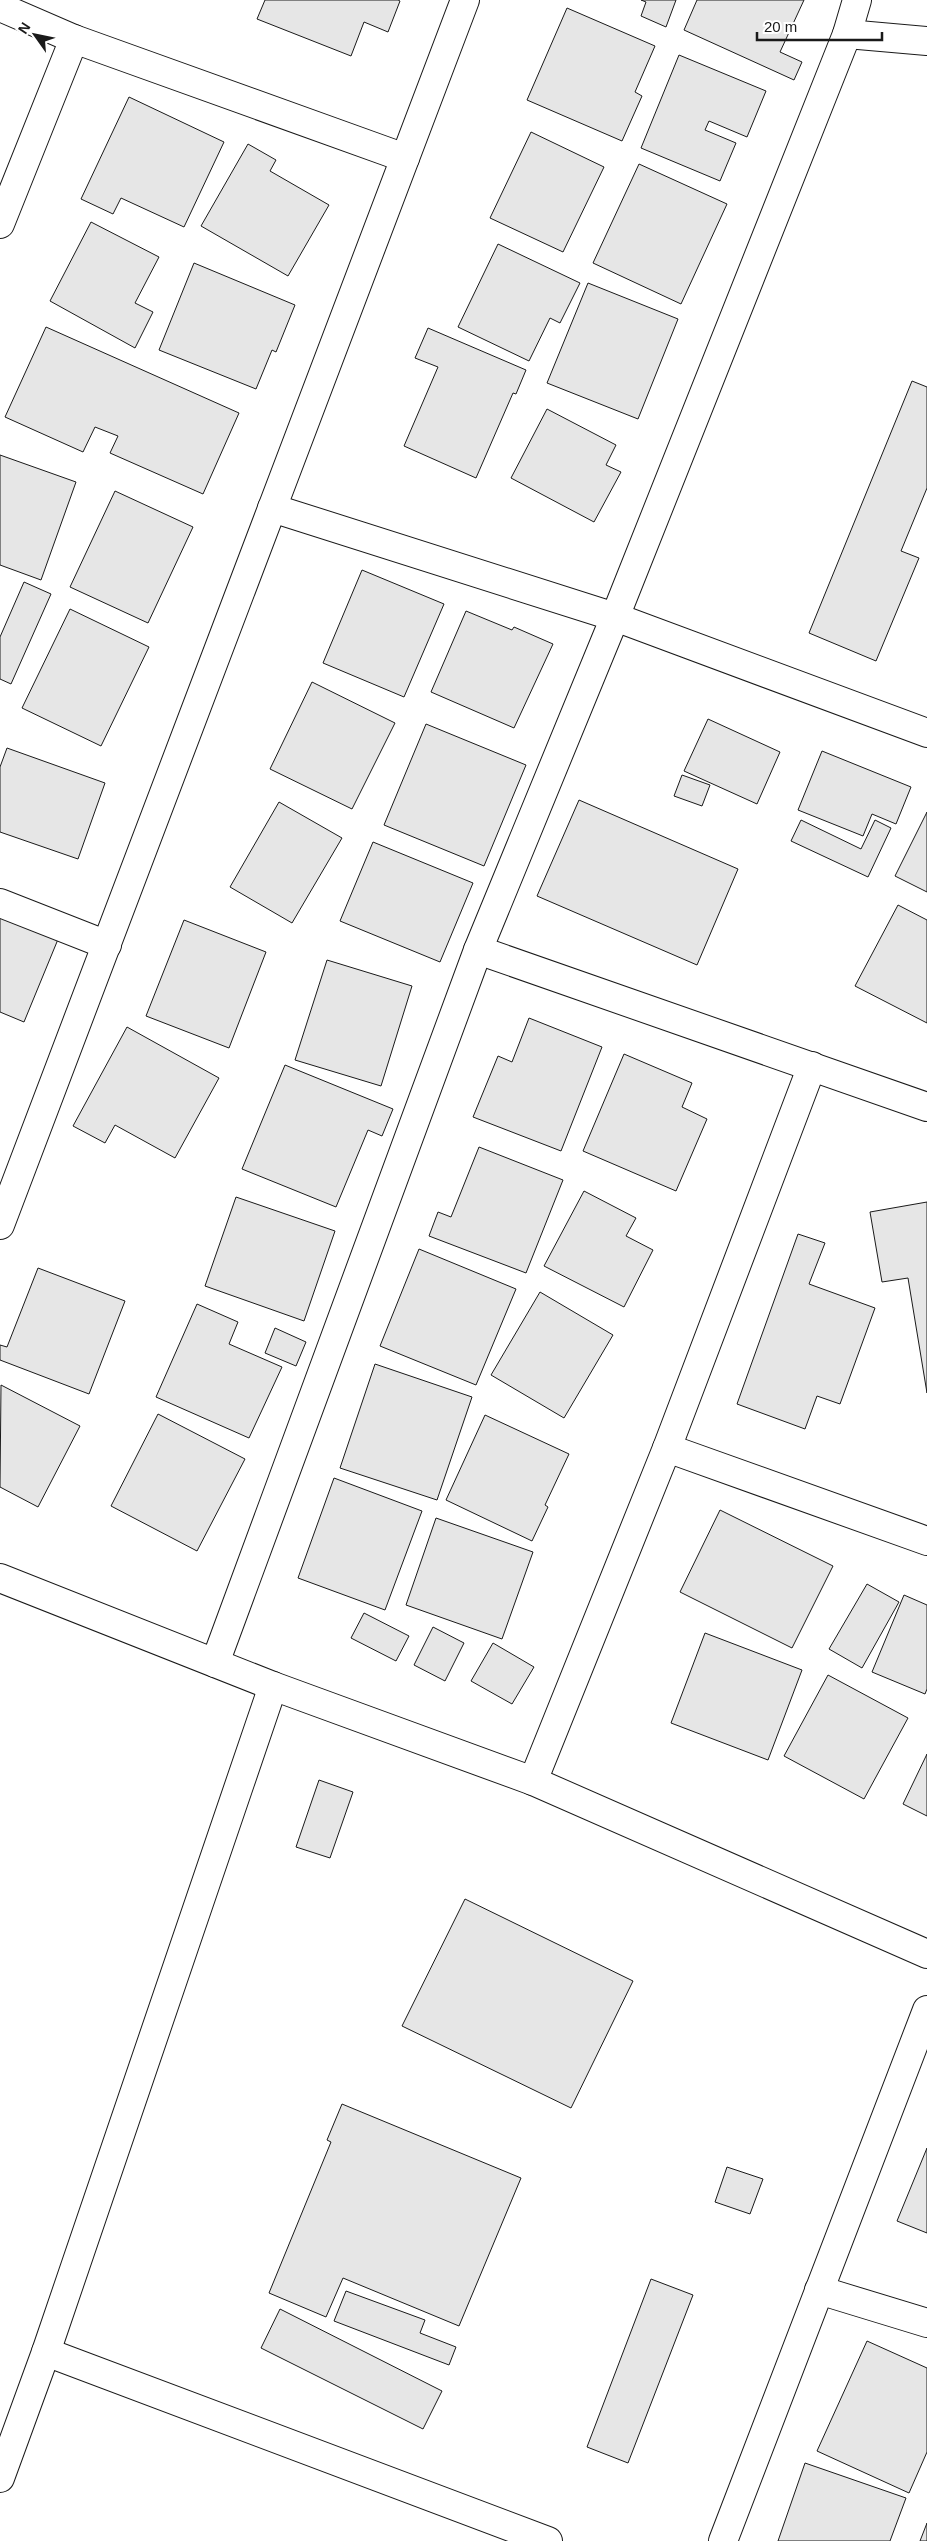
<svg xmlns="http://www.w3.org/2000/svg" width="927" height="2541" font-family="Helvetica,sans-serif">
	<style>
		.building { fill: #e6e6e6; stroke: #1a1a1a }
		.lines { fill: none; stroke-linecap: round; stroke-linejoin: round }
		.street-casing { stroke: #1a1a1a; stroke-width: 30 }
		.street { stroke: #fff; stroke-width: 28 }
	</style>
	<rect width="100%" height="100%" fill="#fff"/>
	<g class="building">
		<polygon points="265,0 398,0 400,1 388,32 364,22 351,56 257,19"/>
		<polygon points="641,0 676,0 666,27 641,16 646,2"/>
		<polygon points="697,0 804,0 780,52 802,62 794,80 684,30"/>
		<polygon points="567,8 655,46 635,92 642,96 622,141 527,100"/>
		<polygon points="679,55 766,91 747,137 709,121 705,130 736,143 720,181 641,148"/>
		<polygon points="129,97 224,142 184,227 121,198 113,214 81,199"/>
		<polygon points="531,132 604,167 563,252 490,218"/>
		<polygon points="248,144 276,160 270,171 329,205 288,276 201,226"/>
		<polygon points="639,164 727,204 681,304 593,263"/>
		<polygon points="91,222 159,257 135,303 153,312 135,348 50,301"/>
		<polygon points="498,244 580,283 560,323 550,318 529,361 458,327"/>
		<polygon points="194,263 295,305 276,352 272,350 256,389 159,350"/>
		<polygon points="588,283 678,319 638,419 547,383"/>
		<polygon points="46,327 239,413 203,494 110,453 118,436 95,427 83,452 5,417"/>
		<polygon points="428,328 526,370 516,394 513,393 476,478 404,446 438,367 415,358"/>
		<polygon points="912,381 927,387 927,488 901,551 919,558 876,661 809,633"/>
		<polygon points="547,409 616,445 606,465 621,472 594,522 511,478"/>
		<polygon points="0,455 76,482 41,580 0,565"/>
		<polygon points="115,491 193,527 148,623 70,587"/>
		<polygon points="362,570 444,604 404,697 323,663"/>
		<polygon points="24,582 51,594 11,684 0,679 0,637"/>
		<polygon points="70,609 149,647 101,746 22,708"/>
		<polygon points="466,611 512,630 514,627 553,644 514,728 431,692"/>
		<polygon points="312,682 395,723 352,809 270,769"/>
		<polygon points="708,719 780,752 757,804 684,771"/>
		<polygon points="426,724 526,765 484,866 384,825"/>
		<polygon points="7,748 105,783 78,859 0,832 0,767"/>
		<polygon points="822,751 911,787 896,824 872,814 863,836 798,810"/>
		<polygon points="682,775 710,785 702,806 674,796"/>
		<polygon points="579,800 738,869 697,965 537,896"/>
		<polygon points="279,802 342,838 292,923 230,887"/>
		<polygon points="927,812 927,892 895,876"/>
		<polygon points="801,820 861,849 875,820 891,828 868,877 791,841"/>
		<polygon points="373,842 473,883 440,962 340,921"/>
		<polygon points="898,905 927,920 927,1023 855,986"/>
		<polygon points="0,908 61,932 24,1022 0,1012"/>
		<polygon points="184,920 266,952 229,1048 146,1016"/>
		<polygon points="327,960 412,986 381,1086 295,1060"/>
		<polygon points="529,1018 602,1047 561,1151 473,1117 498,1056 512,1062"/>
		<polygon points="127,1027 219,1078 175,1158 115,1125 105,1143 73,1126"/>
		<polygon points="624,1054 692,1083 682,1107 707,1119 676,1191 583,1151"/>
		<polygon points="285,1065 393,1109 382,1136 368,1130 336,1207 242,1169"/>
		<polygon points="479,1147 563,1180 526,1273 429,1236 438,1212 451,1217"/>
		<polygon points="584,1191 636,1218 626,1236 653,1250 624,1307 544,1266"/>
		<polygon points="236,1197 335,1231 304,1321 205,1286"/>
		<polygon points="927,1202 927,1393 908,1278 882,1282 870,1212"/>
		<polygon points="798,1234 825,1243 809,1284 875,1308 840,1404 817,1396 805,1429 737,1404"/>
		<polygon points="419,1249 516,1289 476,1385 380,1346"/>
		<polygon points="38,1268 125,1301 89,1394 0,1360 0,1345 7,1347"/>
		<polygon points="540,1292 613,1335 564,1418 491,1375"/>
		<polygon points="197,1304 238,1322 229,1344 282,1367 249,1438 156,1397"/>
		<polygon points="275,1328 306,1342 296,1366 265,1353"/>
		<polygon points="375,1364 472,1397 437,1500 340,1468"/>
		<polygon points="1,1385 80,1426 38,1507 0,1487"/>
		<polygon points="158,1414 245,1459 197,1551 111,1506"/>
		<polygon points="485,1415 569,1454 545,1505 548,1507 532,1541 446,1500"/>
		<polygon points="334,1478 422,1511 385,1610 298,1578"/>
		<polygon points="720,1510 833,1566 792,1648 680,1592"/>
		<polygon points="436,1518 533,1552 502,1639 406,1605"/>
		<polygon points="867,1584 899,1602 862,1668 829,1649"/>
		<polygon points="904,1595 927,1605 927,1689 925,1694 872,1672"/>
		<polygon points="364,1613 409,1636 396,1661 351,1638"/>
		<polygon points="433,1627 464,1643 445,1681 414,1665"/>
		<polygon points="705,1633 802,1670 768,1760 671,1723"/>
		<polygon points="493,1643 534,1667 512,1704 471,1681"/>
		<polygon points="828,1675 908,1718 864,1799 784,1756"/>
		<polygon points="927,1754 927,1816 903,1804"/>
		<polygon points="319,1780 353,1792 330,1858 296,1847"/>
		<polygon points="465,1899 633,1981 571,2108 402,2026"/>
		<polygon points="342,2104 521,2178 459,2326 343,2278 326,2317 269,2293 331,2142 327,2140"/>
		<polygon points="927,2148 927,2233 897,2221"/>
		<polygon points="727,2167 763,2179 750,2214 715,2202"/>
		<polygon points="651,2279 693,2295 628,2463 587,2447"/>
		<polygon points="346,2291 425,2320 420,2333 456,2347 449,2365 334,2321"/>
		<polygon points="280,2309 442,2391 423,2429 261,2348"/>
		<polygon points="867,2341 927,2368 927,2452 909,2493 817,2451"/>
		<polygon points="805,2463 906,2498 890,2541 778,2541"/>
		<polygon points="927,2523 927,2541 920,2541"/>
	</g>
	<g class="lines">
		<defs>
			<g id="street">
				<polyline points="0,7 74,39 405,158"/>
				<polyline points="847,34 927,41"/>
				<polyline points="0,224 74,39"/>
				<polyline points="272,508 615,617 927,733"/>
				<polyline points="0,903 107,945"/>
				<polyline points="478,950 927,1107"/>
				<polyline points="0,1225 465,0"/>
				<polyline points="667,1448 927,1541"/>
				<polyline points="0,1578 273,1686 533,1781 927,1954"/>
				<polyline points="215,1663 478,950 615,617 847,34 857,0"/>
				<polyline points="533,1781 667,1448 812,1066"/>
				<polyline points="819,2290 927,2323"/>
				<polyline points="46,2352 548,2541"/>
				<polyline points="0,2478 46,2352 273,1686"/>
				<polyline points="723,2541 927,2010"/>
			</g>
		</defs>
		<use href="#street" class="street-casing"/>
		<use href="#street" class="street"/>
	</g>
	<g transform="translate(35 35) rotate(303)" stroke="#ffffff" stroke-width="4" paint-order="stroke">
	<path d="M0-4L9 19L0 12L-9 19Z" fill="#1a1a1a"/>
	<text y="-8" font-size="14" font-weight="bold" text-anchor="middle" fill="#1a1a1a">N</text>
	</g>
	<path d="M757 32v8h125v-8" fill="none" stroke="#1a1a1a" stroke-width="2.5"/>
	<text x="764" y="32" font-size="15" fill="#1a1a1a" stroke="#ffffff" stroke-width="4" paint-order="stroke">20 m</text>
</svg>
